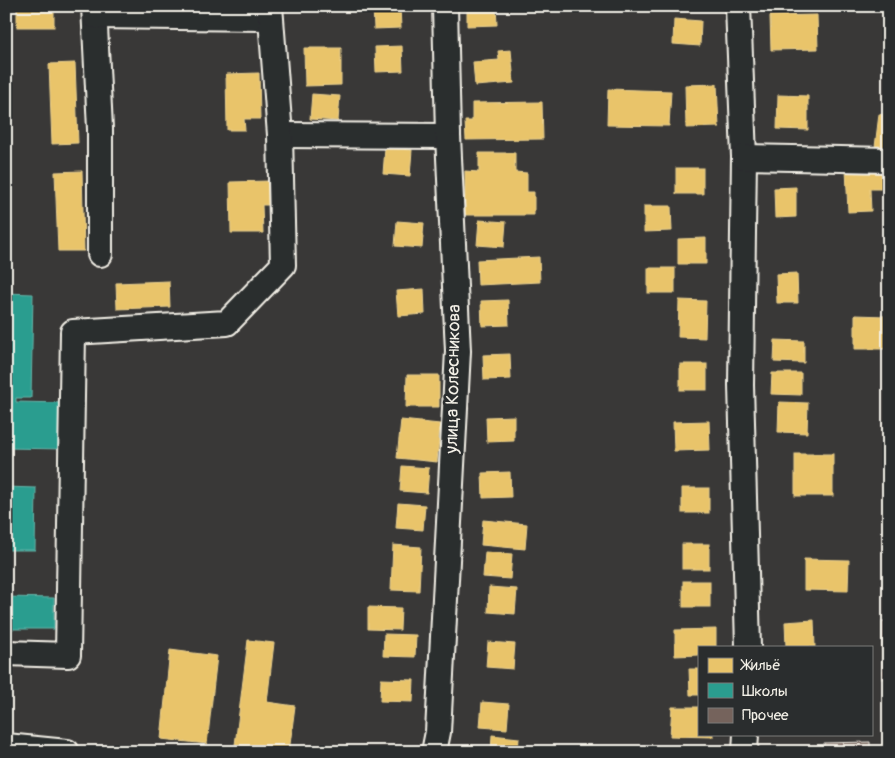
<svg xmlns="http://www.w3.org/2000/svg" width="895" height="758" font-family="Pangolin,sans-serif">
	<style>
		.homes { fill: #e9c46a; stroke: #ecd290 }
		.schools { fill: #2a9d8f; stroke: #67b6aa }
		.building { fill: #75635c; stroke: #f4f1e8 }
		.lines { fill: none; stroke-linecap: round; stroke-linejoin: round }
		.street-casing { stroke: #f4f1e8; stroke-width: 28 }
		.street { stroke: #2a2d2e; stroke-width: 24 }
		.labels { text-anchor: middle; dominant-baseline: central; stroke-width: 5; stroke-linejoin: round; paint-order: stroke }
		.street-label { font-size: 18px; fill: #f4f1e8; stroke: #2a2d2e }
	</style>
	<rect width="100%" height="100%" fill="#393837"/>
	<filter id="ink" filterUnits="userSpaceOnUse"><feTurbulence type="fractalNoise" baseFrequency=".02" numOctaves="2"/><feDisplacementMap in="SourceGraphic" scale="10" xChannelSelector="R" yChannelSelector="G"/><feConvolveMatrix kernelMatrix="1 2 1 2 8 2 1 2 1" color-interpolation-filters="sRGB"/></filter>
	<g filter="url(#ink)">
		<g class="homes">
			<rect x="17" y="6" width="37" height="21"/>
			<polygon points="373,6 400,6 401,28 374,29"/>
			<polygon points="467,6 496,6 497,25 467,26"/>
			<polygon points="817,15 818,49 771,50 770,16"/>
			<polygon points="674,19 701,21 700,46 673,44"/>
			<polygon points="402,46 403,71 376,72 375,47"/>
			<polygon points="304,48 341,48 341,85 305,86"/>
			<polygon points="511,50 514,83 475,86 473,62 499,60 498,51"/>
			<polygon points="75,63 78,143 52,144 49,64"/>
			<polygon points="259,73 260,119 244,119 245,130 227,130 226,74"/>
			<polygon points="717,84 719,127 686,128 685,85"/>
			<polygon points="608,89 671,91 669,126 607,125"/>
			<polygon points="312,94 340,96 338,121 310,119"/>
			<polygon points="778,95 808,96 808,130 777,129"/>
			<polygon points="542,102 543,139 466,140 465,121 472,121 472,103"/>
			<polygon points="879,114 889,115 889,149 875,147"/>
			<polygon points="385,148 412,150 410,176 383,174"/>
			<polygon points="479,153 515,153 515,172 527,173 527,192 534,192 534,215 465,215 465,171 479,172"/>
			<rect x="676" y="168" width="27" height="26"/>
			<polygon points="883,168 884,189 870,189 871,211 848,212 846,169"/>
			<polygon points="82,171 84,251 58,251 55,172"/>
			<polygon points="270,181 271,205 262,205 263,233 231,233 230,182"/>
			<polygon points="796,187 796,217 775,218 774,188"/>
			<polygon points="644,206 671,206 672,231 644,232"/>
			<polygon points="479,220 506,222 504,247 477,245"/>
			<polygon points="397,221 424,223 422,248 395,246"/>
			<polygon points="706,238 706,264 678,264 678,239"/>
			<polygon points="539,257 540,282 478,285 477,260"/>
			<rect x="648" y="268" width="27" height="25"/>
			<polygon points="797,273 798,303 777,303 776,274"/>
			<polygon points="169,281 170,307 117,309 116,283"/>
			<polygon points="424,289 425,314 398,316 396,291"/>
			<polygon points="508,300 509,325 482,326 481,301"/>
			<polygon points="679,300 706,301 705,338 678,337"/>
			<polygon points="855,315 886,316 885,349 855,349"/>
			<polygon points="775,340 804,341 804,363 774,362"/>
			<polygon points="510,354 511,379 484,380 483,355"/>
			<rect x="680" y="364" width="27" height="26"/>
			<polygon points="772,373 801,373 801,395 771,394"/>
			<polygon points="407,375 439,375 439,407 406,407"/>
			<polygon points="779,402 808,403 807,433 778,432"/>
			<polygon points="514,416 514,441 487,442 486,417"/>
			<polygon points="401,420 440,424 437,462 397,458"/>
			<polygon points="709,421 710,450 674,451 673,422"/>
			<rect x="795" y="454" width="38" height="42"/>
			<polygon points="402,466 429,468 427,493 400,491"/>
			<polygon points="510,472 511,497 483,498 482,473"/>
			<rect x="682" y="488" width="27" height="25"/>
			<polygon points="398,503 425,505 423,530 396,528"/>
			<polygon points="483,520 527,524 525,549 481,545"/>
			<rect x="682" y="544" width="27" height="25"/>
			<polygon points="393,545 421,547 419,591 391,590"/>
			<polygon points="485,552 512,554 510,579 483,577"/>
			<polygon points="804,559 849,560 848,591 804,590"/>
			<rect x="683" y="581" width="27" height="26"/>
			<polygon points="489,587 517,589 515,614 488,612"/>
			<polygon points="368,607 401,608 400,630 368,629"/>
			<polygon points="814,620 815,647 786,647 785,622"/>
			<polygon points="716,629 716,647 699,647 699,655 675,656 675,630"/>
			<polygon points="384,634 416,635 415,657 383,656"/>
			<polygon points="248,640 274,643 267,702 295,706 289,752 235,745"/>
			<polygon points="488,642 515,644 513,669 486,667"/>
			<polygon points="170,650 217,656 207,744 161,739"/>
			<polygon points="689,669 699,669 699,695 690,695"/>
			<polygon points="381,679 414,680 413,702 380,701"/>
			<polygon points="482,702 509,704 507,729 480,727"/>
			<polygon points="672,707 699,707 699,734 713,734 713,737 670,736"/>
			<polygon points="492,735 519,738 518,752 491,752"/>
		</g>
		<g class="schools">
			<polygon points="6,293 33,294 31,398 16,398 16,402 64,403 63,449 6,448"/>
			<polygon points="6,487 36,488 35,550 6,550"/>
			<polygon points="6,597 54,598 54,629 6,629"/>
		</g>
		<g class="building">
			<rect x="882" y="621" width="7" height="58"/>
			<polygon points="870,742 870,752 824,752 824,743"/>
		</g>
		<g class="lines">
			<defs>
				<g id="street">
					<polyline points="94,6 100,129 100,254"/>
					<polyline points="738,6 744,157 741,385 748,647"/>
					<polyline points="95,16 270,18"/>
					<polyline points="280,135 448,136"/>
					<polyline points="744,157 889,160"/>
					<polyline points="6,653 68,655 73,332 227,323 283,265 280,135 270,6"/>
					<polyline points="6,746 67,752"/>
					<polyline points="434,752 438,732 458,351 448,136 445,6"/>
					<polyline points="745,752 746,734"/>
				</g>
			</defs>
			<use href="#street" class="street-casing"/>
			<use href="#street" class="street"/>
		</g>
	</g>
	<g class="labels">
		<g class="street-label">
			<text transform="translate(453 379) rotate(-89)">улица Колесникова</text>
		</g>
	</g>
	<rect width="895" height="758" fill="none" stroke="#2a2d2e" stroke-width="25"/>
	<rect x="12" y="12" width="870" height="733" fill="none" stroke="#f4f1e8" stroke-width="2" filter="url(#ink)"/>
	<rect x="698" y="646" width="175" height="90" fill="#2a2d2e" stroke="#7b7b78"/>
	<rect x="708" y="658" width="25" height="15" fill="#e9c46a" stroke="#7b7b78"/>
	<text x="742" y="670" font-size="15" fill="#f4f1e8">Жильё</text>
	<rect x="708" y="683" width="25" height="15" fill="#2a9d8f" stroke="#7b7b78"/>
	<text x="742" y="696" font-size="15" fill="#f4f1e8">Школы</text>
	<rect x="708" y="708" width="25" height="15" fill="#75635c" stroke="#7b7b78"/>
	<text x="742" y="720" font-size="15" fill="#f4f1e8">Прочее</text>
</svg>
